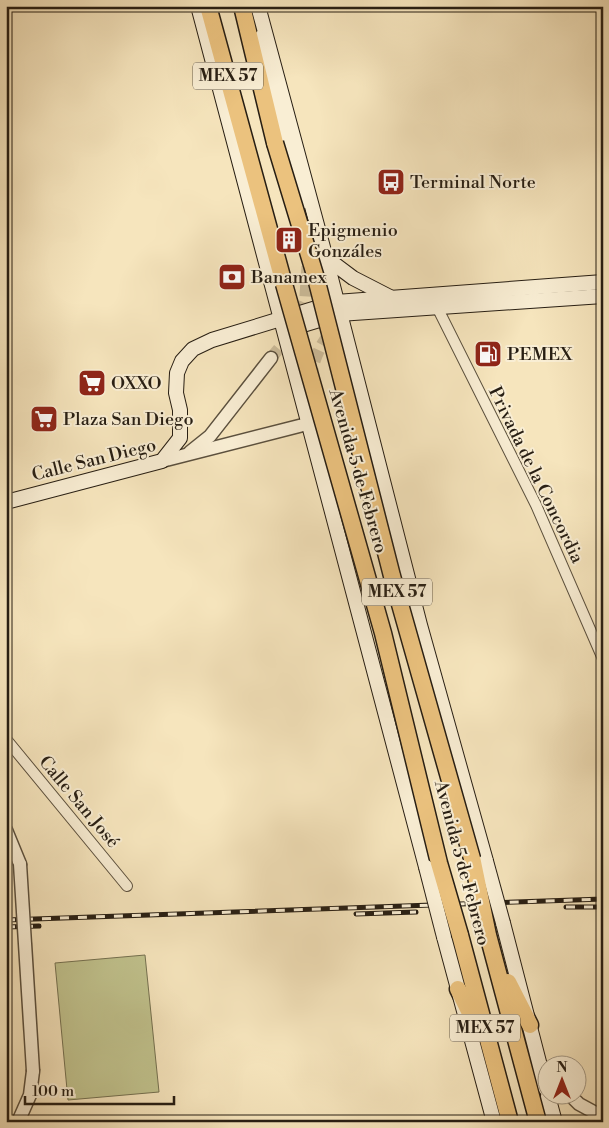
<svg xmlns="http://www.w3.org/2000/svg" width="609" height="1128" font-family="'Libre Bodoni',serif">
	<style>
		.green { fill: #c1c38e; stroke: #747050 }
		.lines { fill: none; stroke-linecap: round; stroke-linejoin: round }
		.tertiary-tunnel { stroke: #cdbd9b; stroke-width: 12; stroke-dasharray: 12 6; stroke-linecap: butt }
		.minor-casing { stroke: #5b503e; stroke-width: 12 }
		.tertiary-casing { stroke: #5b503e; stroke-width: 15 }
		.secondary-casing { stroke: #271e13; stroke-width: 16 }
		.trunk-casing { stroke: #271e13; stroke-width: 19 }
		.minor { stroke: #f9eed4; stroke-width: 10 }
		.tertiary { stroke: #f9eed4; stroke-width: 12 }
		.secondary { stroke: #f9eed4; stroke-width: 14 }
		.trunk { stroke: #ebc27e; stroke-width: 16 }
		.rail-casing { stroke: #271e13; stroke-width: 5 }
		.rail { stroke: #f9eed4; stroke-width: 3; stroke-dasharray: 9; stroke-linecap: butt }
		.tertiary-bridge-casing { stroke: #5b503e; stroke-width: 15; stroke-linecap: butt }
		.secondary-bridge-casing { stroke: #271e13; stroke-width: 16; stroke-linecap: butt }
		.trunk-bridge-casing { stroke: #271e13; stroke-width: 19; stroke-linecap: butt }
		.tertiary-bridge { stroke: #f9eed4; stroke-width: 12 }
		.secondary-bridge { stroke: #f9eed4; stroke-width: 14 }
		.trunk-bridge { stroke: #ebc27e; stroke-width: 16 }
		.labels { text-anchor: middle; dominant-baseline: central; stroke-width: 4; stroke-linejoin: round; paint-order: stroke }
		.shield { fill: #f9eed4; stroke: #665c4d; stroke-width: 1 }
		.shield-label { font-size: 16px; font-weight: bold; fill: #271e13 }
		.poi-label { font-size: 18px; fill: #271e13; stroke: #f9eed4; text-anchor: start }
		.street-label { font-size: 18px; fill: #271e13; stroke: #f9eed4 }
	</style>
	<rect width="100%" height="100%" fill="#f6e5bd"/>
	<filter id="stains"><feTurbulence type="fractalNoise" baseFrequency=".004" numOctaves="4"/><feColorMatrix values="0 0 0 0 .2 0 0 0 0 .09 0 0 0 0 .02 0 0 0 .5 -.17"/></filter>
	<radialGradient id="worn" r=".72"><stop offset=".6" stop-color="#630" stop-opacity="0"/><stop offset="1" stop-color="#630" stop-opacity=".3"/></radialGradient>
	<polygon class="green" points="145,955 159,1092 68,1100 55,963"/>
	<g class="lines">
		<g class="tertiary-tunnel">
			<polyline points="271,358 292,333 305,303 308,258"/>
			<path d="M 311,379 C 312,361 322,341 334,328"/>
		</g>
		<defs>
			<g id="minor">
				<polyline points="437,307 536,505 603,659"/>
				<polyline points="6,739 127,886"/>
			</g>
			<g id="tertiary">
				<polyline points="261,36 264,56 302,203"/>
				<polyline points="190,452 210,436 271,358"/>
				<polyline points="162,461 307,424"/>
				<polyline points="6,830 20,864"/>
				<polyline points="571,1096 579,1104 603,1117"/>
				<polyline points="18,1122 30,1095 33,1071"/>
			</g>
			<g id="secondary">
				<polyline points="198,6 426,867"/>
				<polyline points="258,6 324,251 420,625 486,861"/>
				<polyline points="325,257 353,278 390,297"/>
				<polyline points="286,330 339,314 603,296"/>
				<polyline points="6,502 162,461 180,438 180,410 176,393 177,373 182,361 193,349 212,340 336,302 603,282"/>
				<polyline points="503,923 546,1089"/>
				<polyline points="444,937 494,1122"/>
				<polyline points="548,1096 555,1122"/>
			</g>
			<g id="trunk">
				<polyline points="208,6 284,284"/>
				<polyline points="242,6 275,143"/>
				<polyline points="460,935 510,1122"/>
				<polyline points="488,935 538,1122"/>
				<polyline points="508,982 530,1025"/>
				<polyline points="458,989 477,1027"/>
			</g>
		</defs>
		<use href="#minor" class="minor-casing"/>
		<use href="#tertiary" class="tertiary-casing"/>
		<use href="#secondary" class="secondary-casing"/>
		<use href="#trunk" class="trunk-casing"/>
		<use href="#minor" class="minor"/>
		<use href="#tertiary" class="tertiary"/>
		<use href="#secondary" class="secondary"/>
		<use href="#trunk" class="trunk"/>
		<defs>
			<g id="rail">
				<polyline points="566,907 603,907"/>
				<polyline points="356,914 416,912"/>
				<polyline points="6,920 603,899"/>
				<polyline points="6,927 39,926"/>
			</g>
		</defs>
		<use href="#rail" class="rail-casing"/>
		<use href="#rail" class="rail"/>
		<defs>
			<polyline id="tertiary-bridge" points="20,864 33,1071"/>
			<g id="secondary-bridge">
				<polyline points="486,861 503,923"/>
				<polyline points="426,867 444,937"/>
			</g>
			<g id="trunk-bridge">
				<polyline points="275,143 316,278 392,576 473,862 488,935"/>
				<polyline points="284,284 383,633 439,863 460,935"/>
			</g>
		</defs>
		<use href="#tertiary-bridge" class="tertiary-bridge-casing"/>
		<use href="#secondary-bridge" class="secondary-bridge-casing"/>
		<use href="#trunk-bridge" class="trunk-bridge-casing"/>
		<use href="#tertiary-bridge" class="tertiary-bridge"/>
		<use href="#secondary-bridge" class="secondary-bridge"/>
		<use href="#trunk-bridge" class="trunk-bridge"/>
	</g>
	<defs>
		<symbol id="bus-square" viewBox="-11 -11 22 22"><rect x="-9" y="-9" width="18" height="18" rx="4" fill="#8f2418" stroke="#f9eed4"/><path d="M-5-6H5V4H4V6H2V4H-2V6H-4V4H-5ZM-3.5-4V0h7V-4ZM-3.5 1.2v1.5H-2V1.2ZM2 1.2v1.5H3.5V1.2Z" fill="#fff"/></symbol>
		<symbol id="building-square" viewBox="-11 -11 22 22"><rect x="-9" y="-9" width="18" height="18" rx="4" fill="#8f2418" stroke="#f9eed4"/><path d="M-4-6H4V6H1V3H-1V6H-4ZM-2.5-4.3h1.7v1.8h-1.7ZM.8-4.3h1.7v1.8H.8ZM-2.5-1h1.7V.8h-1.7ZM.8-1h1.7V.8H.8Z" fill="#fff"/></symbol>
		<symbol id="bank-square" viewBox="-11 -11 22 22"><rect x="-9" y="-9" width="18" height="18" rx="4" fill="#8f2418" stroke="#f9eed4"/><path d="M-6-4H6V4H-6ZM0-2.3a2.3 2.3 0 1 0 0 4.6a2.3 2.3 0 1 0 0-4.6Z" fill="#fff"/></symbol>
		<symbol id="fuel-square" viewBox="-11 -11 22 22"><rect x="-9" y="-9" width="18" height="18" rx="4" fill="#8f2418" stroke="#f9eed4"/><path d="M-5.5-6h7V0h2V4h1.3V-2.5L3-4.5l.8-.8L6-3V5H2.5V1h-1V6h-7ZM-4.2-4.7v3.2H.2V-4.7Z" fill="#fff"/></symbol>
		<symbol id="supermarket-square" viewBox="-11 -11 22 22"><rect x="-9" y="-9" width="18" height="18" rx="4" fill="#8f2418" stroke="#f9eed4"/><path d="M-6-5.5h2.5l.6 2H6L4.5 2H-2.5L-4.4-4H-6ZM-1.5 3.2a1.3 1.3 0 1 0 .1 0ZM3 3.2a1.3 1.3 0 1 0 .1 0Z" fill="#fff"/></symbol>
	</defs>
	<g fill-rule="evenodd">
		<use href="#bus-square" x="375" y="166" width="32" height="32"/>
		<use href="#building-square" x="273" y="224" width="32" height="32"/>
		<use href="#bank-square" x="216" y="261" width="32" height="32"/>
		<use href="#fuel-square" x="472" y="338" width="32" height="32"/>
		<use href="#supermarket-square" x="76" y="367" width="32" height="32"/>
		<use href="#supermarket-square" x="28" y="403" width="32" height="32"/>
	</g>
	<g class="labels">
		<g class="shield">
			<rect x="193" y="62.5" width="70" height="27" rx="4"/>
			<rect x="362" y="578.5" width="70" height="27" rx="4"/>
			<rect x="450" y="1014.5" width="70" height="27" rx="4"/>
		</g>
		<g class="shield-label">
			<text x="228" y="76">MEX 57</text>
			<text x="397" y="592">MEX 57</text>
			<text x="485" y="1028">MEX 57</text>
		</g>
		<g class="poi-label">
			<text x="410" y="182">Terminal Norte</text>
			<text x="308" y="230">Epigmenio<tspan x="308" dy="21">Gonzáles</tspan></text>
			<text x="251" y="277">Banamex</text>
			<text x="507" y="354">PEMEX</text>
			<text x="111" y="383">OXXO</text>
			<text x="63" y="419">Plaza San Diego</text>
		</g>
		<g class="street-label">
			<text transform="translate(94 460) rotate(-14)">Calle San Diego</text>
			<text transform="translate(358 471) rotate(74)">Avenida 5 de Febrero</text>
			<text transform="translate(536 475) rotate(64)">Privada de la Concordia</text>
			<text transform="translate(79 802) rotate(50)">Calle San José</text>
			<text transform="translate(462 863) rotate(75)">Avenida 5 de Febrero</text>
		</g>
	</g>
	<rect width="609" height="1128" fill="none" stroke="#f6e5bd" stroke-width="25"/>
	<rect x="8" y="8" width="594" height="1113" fill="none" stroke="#271e13" stroke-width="2.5"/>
	<rect x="12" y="12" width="584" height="1103" fill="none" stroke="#271e13"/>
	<g transform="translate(562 1080)"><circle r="24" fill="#f9eed4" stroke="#a59b87"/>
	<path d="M0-4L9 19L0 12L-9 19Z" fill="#8f2418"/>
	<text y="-8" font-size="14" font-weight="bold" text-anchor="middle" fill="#271e13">N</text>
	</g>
	<path d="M25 1096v8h149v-8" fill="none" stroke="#271e13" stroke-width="2.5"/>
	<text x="32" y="1096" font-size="15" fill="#271e13" stroke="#f9eed4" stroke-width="4" paint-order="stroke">100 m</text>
	<rect width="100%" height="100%" filter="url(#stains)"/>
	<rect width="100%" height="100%" fill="url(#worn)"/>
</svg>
